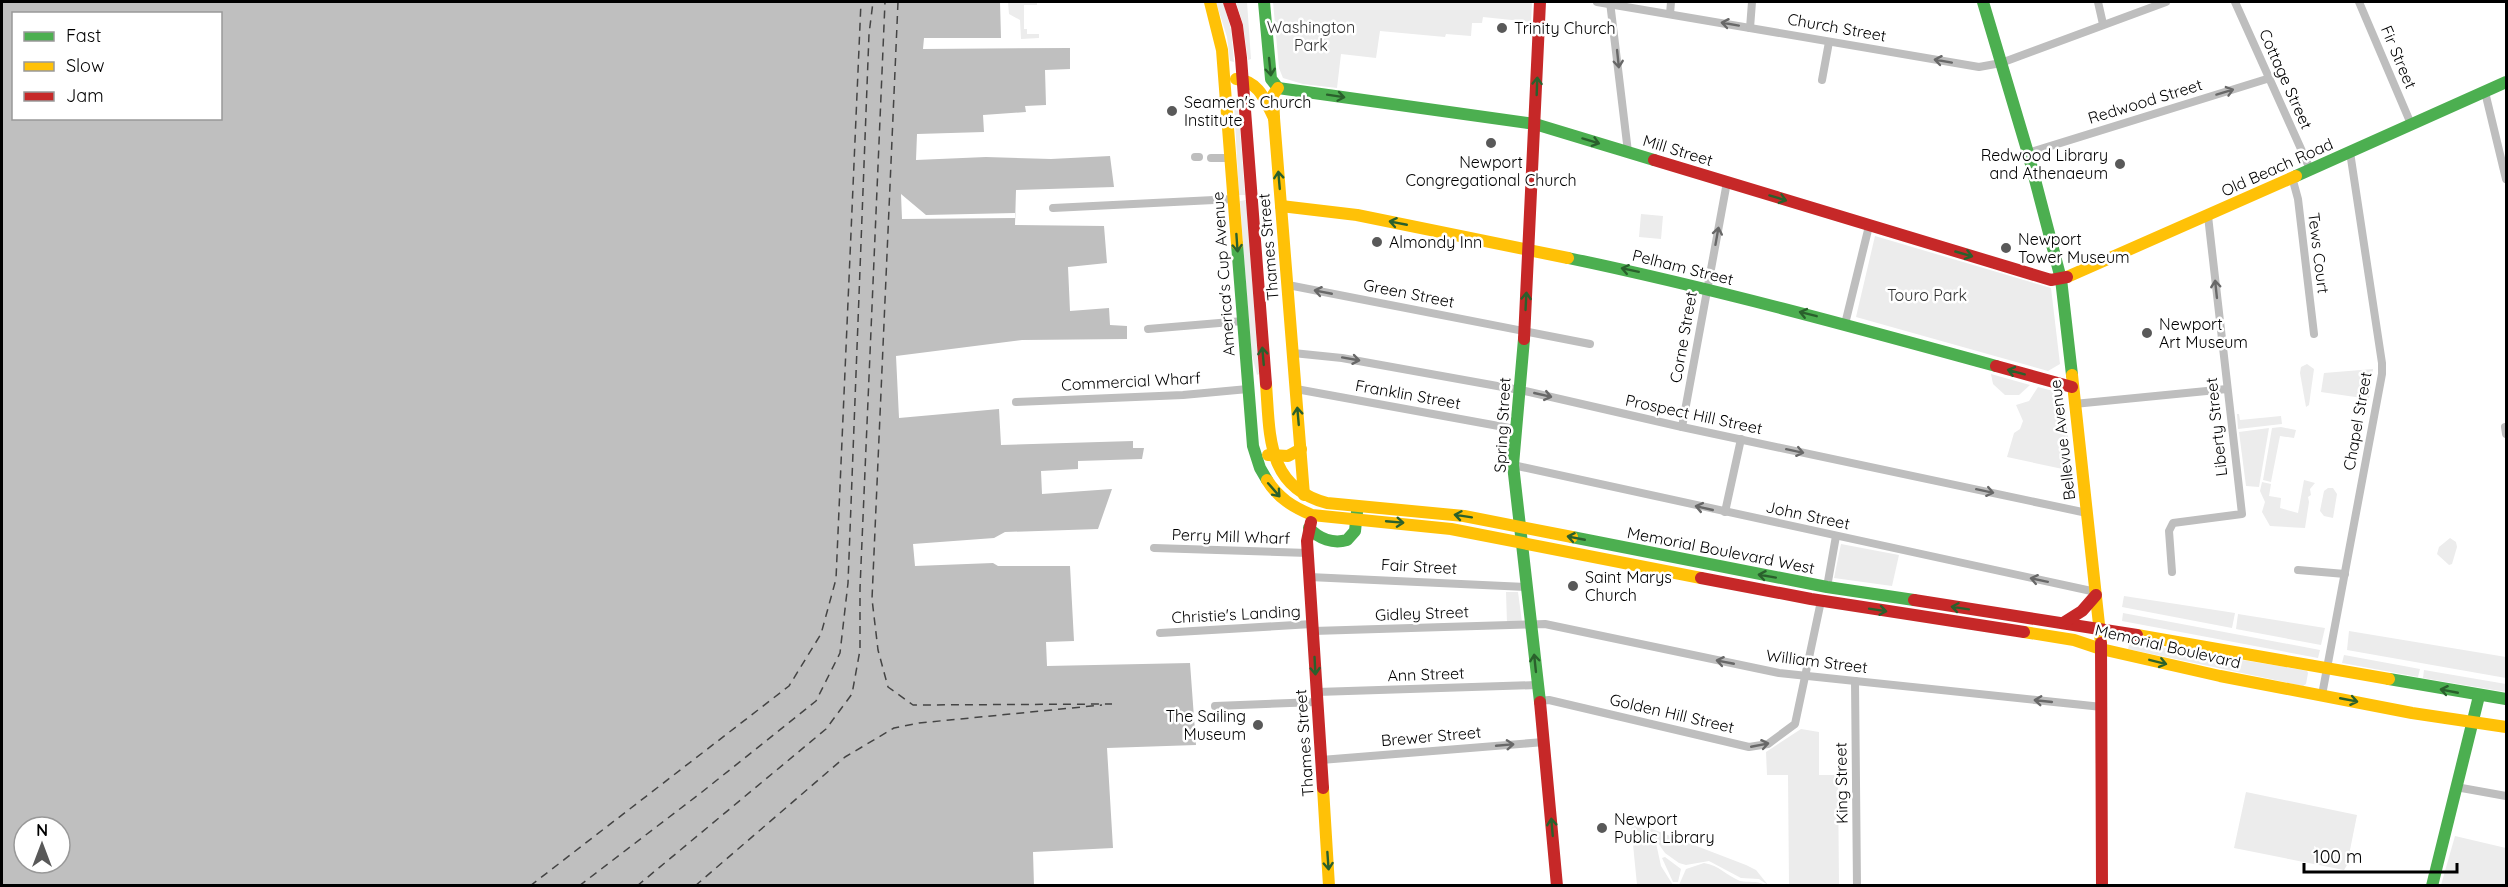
<svg xmlns="http://www.w3.org/2000/svg" width="2508" height="887" font-family="Quicksand,sans-serif">
	<style>
		.green { fill: #ececec }
		.water { fill: #bfbfbf; fill-rule: evenodd }
		.pier { fill: #fff }
		.lines { fill: none; stroke-linecap: round; stroke-linejoin: round }
		.ferry { stroke: #444; stroke-width: 1.5; stroke-dasharray: 8 6; stroke-linecap: butt }
		.street { stroke: #bebebe; stroke-width: 8 }
		.fast { stroke: #4caf50; stroke-width: 12 }
		.slow { stroke: #ffc107; stroke-width: 12 }
		.jam { stroke: #c62828; stroke-width: 12 }
		.oneway { stroke: #686868 }
		.oneway2 { stroke: #2a602c }
		.poi-dot { fill: #595959; stroke: #fff; stroke-width: 2 }
		.labels { text-anchor: middle; dominant-baseline: central; stroke-width: 5; stroke-linejoin: round; paint-order: stroke }
		.park-label { font-size: 16px; fill: #333; stroke: #fff }
		.street-label { font-size: 16px; fill: #000; stroke: #fff }
		.poi-label { font-size: 16px; fill: #000; stroke: #fff; text-anchor: start }
	</style>
	<rect width="100%" height="100%" fill="#fff"/>
	<g class="green">
		<polygon points="1008,2 1037,2 1037,5 1024,5 1024,29 1027,29 1027,34 1039,34 1039,38 1021,39 1020,20 1009,14"/>
		<polygon points="1216,2 1223,2 1231,29 1234,62 1230,61 1227,37"/>
		<polygon points="1236,2 1247,2 1251,59 1248,60 1243,24"/>
		<polygon points="1273,2 1532,2 1531,22 1483,17 1482,23 1472,23 1471,36 1446,34 1445,37 1380,31 1376,58 1341,54 1337,88 1303,84 1283,78 1279,68"/>
		<polygon points="1234,103 1238,104 1245,195 1239,195"/>
		<polygon points="1246,200 1259,374 1257,375 1251,351 1240,201"/>
		<polygon points="1641,214 1663,216 1661,239 1639,237"/>
		<polygon points="1875,236 2051,288 2060,364 2048,371 1856,317"/>
		<polygon points="2307,364 2314,369 2309,405 2306,407 2300,373 2301,367"/>
		<polygon points="2373,369 2369,399 2321,392 2324,373"/>
		<polygon points="1991,374 2030,385 2019,395 2005,395 1993,384"/>
		<polygon points="2038,387 2057,392 2064,400 2072,471 2007,457 2014,433 2020,429 2023,421 2016,405 2029,401"/>
		<polygon points="2237,414 2239,414 2240,420 2281,416 2282,424 2238,429"/>
		<polygon points="2281,427 2296,430 2294,438 2280,436 2271,482 2263,480 2272,428"/>
		<polygon points="2269,428 2259,487 2246,486 2239,432"/>
		<polygon points="2304,480 2315,483 2310,489 2311,495 2308,497 2309,502 2305,528 2270,526 2262,512 2265,502 2260,491 2262,482 2271,484 2269,496 2281,498 2280,508 2298,513"/>
		<polygon points="2328,488 2333,488 2337,494 2333,518 2324,516 2320,511 2324,491"/>
		<polygon points="2450,538 2456,542 2457,547 2452,564 2449,565 2437,554 2439,547"/>
		<polygon points="1841,544 1899,555 1892,586 1834,578"/>
		<polygon points="1506,592 1518,592 1522,622 1507,623"/>
		<polygon points="2124,596 2235,613 2232,628 2122,607"/>
		<polygon points="2123,613 2320,650 2318,658 2122,621"/>
		<polygon points="2238,614 2325,628 2321,645 2236,629"/>
		<polygon points="2349,631 2506,657 2506,678 2347,650"/>
		<path d="M 2130,642 C 2189,653 2248,660 2307,671 L 2308,673 L 2306,684 L 2303,686 L 2128,649 Z"/>
		<polygon points="2344,655 2420,669 2418,677 2342,663"/>
		<polygon points="2424,670 2506,684 2506,692 2423,678"/>
		<polygon points="1801,729 1819,732 1819,775 1838,775 1839,885 1789,885 1788,775 1767,775 1766,752"/>
		<polygon points="2246,792 2357,815 2347,865 2344,870 2234,848"/>
		<polygon points="1631,824 1646,830 1656,843 1661,866 1673,885 1637,885"/>
		<polygon points="1647,827 1746,865 1756,870 1768,885 1759,879 1741,878 1709,861 1686,865 1679,863 1665,853"/>
		<polygon points="2455,836 2506,848 2506,885 2441,885"/>
		<polygon points="1665,857 1681,869 1678,882 1673,882 1662,858"/>
		<path d="M 1704,863 C 1719,865 1727,876 1740,881 C 1749,883 1756,880 1765,885 L 1679,885 L 1686,869 Z"/>
	</g>
	<path class="water" d="M 2,2 L 1000,2 L 1001,38 L 924,38 L 923,49 L 1070,48 L 1070,69 L 1045,70 L 1046,105 L 1025,106 L 1026,112 L 983,115 L 984,132 L 917,134 L 916,160 L 986,157 L 1051,159 L 1110,156 L 1114,187 L 1016,190 L 1015,225 L 1104,226 L 1107,263 L 1068,267 L 1070,311 L 1109,308 L 1110,325 L 1127,326 L 1127,339 L 1022,340 L 896,356 L 899,418 L 999,409 L 1001,445 L 1133,441 L 1133,448 L 1144,448 L 1142,459 L 1078,461 L 1078,469 L 1041,471 L 1042,494 L 1112,489 L 1098,529 L 1005,532 L 994,538 L 913,544 L 915,566 L 993,563 L 998,566 L 1070,566 L 1074,641 L 1046,642 L 1047,666 L 1190,663 L 1196,745 L 1107,748 L 1113,848 L 1033,852 L 1034,886 L 2,886 ZM 14,14 L 220,14 L 220,118 L 14,118 ZM 24,827 L 60,827 L 60,863 L 24,863 Z"/>
	<polygon class="pier" points="901,194 926,215 1015,213 1015,218 902,219"/>
	<g class="lines">
		<g class="ferry">
			<polyline points="898,2 872,599 878,650 888,687 913,705 1112,704"/>
			<polyline points="530,886 789,686 821,634 836,579 861,2"/>
			<polyline points="579,886 702,792 816,701 840,653 848,583 869,34 873,2"/>
			<polyline points="637,886 826,729 852,694 860,650 860,588 885,2"/>
			<polyline points="695,886 845,757 894,728 919,723 1102,705"/>
		</g>
		<g class="street">
			<polyline points="1597,2 1979,67 2001,63 2166,2"/>
			<polyline points="1610,2 1628,152"/>
			<polyline points="2098,2 2103,24"/>
			<polyline points="2235,2 2310,169"/>
			<polyline points="2359,2 2411,124"/>
			<polyline points="1670,14 1671,2"/>
			<polyline points="1750,28 1752,2"/>
			<polyline points="1822,80 1829,42"/>
			<polyline points="2485,92 2506,179"/>
			<polyline points="2028,153 2270,78"/>
			<polyline points="1195,157 1199,157"/>
			<polyline points="1211,158 1231,158"/>
			<polyline points="2292,177 2298,199 2314,334"/>
			<polyline points="1053,208 1234,199"/>
			<polyline points="1288,285 1590,344"/>
			<polyline points="1845,324 1869,226"/>
			<polyline points="1148,329 1243,321"/>
			<polyline points="1293,353 1342,358 1525,391 1682,427 2087,513"/>
			<polyline points="1296,389 1515,429"/>
			<polyline points="1016,402 1183,395 1248,389"/>
			<polyline points="2074,404 2227,389"/>
			<polyline points="1682,427 1727,182"/>
			<polyline points="2505,427 2506,434"/>
			<polyline points="1513,465 2096,592"/>
			<polyline points="1725,512 1741,439"/>
			<polyline points="1154,548 1308,553"/>
			<polyline points="2298,570 2345,574"/>
			<polyline points="2172,572 2169,531 2173,523 2242,514 2208,216"/>
			<polyline points="1309,577 1527,587"/>
			<polyline points="1827,587 1836,536"/>
			<polyline points="1313,631 1545,624 1779,673 2102,707"/>
			<polyline points="1160,633 1312,624"/>
			<polyline points="1855,681 1857,886"/>
			<polyline points="1317,692 1537,685"/>
			<polyline points="2322,695 2382,374 2382,363 2350,152"/>
			<polyline points="1539,701 1549,700 1749,747 1768,744 1795,724 1821,601"/>
			<polyline points="1215,706 1317,702"/>
			<polyline points="1321,760 1544,742"/>
			<polyline points="2456,787 2506,796"/>
		</g>
		<g class="fast">
			<polyline points="1264,2 1271,79 1278,88"/>
			<polyline points="1983,2 2028,153 2061,279 2072,375"/>
			<polyline points="1278,88 1535,124 1654,160"/>
			<polyline points="2296,176 2506,82"/>
			<polyline points="1237,244 1253,446 1260,468 1267,480"/>
			<path d="M 1568,258 C 1712,288 1854,327 1996,366"/>
			<polyline points="1524,339 1513,465 1540,702"/>
			<path d="M 1309,528 C 1319,539 1333,544 1347,540 L 1355,531 L 1357,512"/>
			<polyline points="1572,537 1827,587 1914,600"/>
			<polyline points="2389,679 2506,699"/>
			<polyline points="2432,886 2479,696"/>
		</g>
		<g class="slow">
			<polyline points="1210,2 1222,50 1237,244"/>
			<path d="M 1236,79 C 1259,81 1265,100 1274,118"/>
			<polyline points="1278,88 1273,95 1274,118 1304,495"/>
			<polyline points="1281,206 1357,215 1568,258"/>
			<polyline points="2067,277 2296,176"/>
			<polyline points="2072,375 2101,643"/>
			<path d="M 1266,384 C 1270,435 1266,487 1327,503 L 1464,516 L 1572,537"/>
			<polyline points="1268,455 1288,456 1301,449"/>
			<path d="M 1267,480 C 1278,498 1293,507 1312,515 L 1451,529 L 1701,578"/>
			<polyline points="2024,632 2074,640 2101,649 2220,676 2412,713 2506,727"/>
			<polyline points="2137,635 2389,679"/>
			<polyline points="1323,788 1329,886"/>
		</g>
		<g class="jam">
			<polyline points="1229,2 1237,26 1241,58 1266,384"/>
			<polyline points="1654,160 2051,280 2067,277"/>
			<polyline points="1524,339 1540,2"/>
			<polyline points="1996,366 2072,387"/>
			<polyline points="1311,522 1307,541 1323,788"/>
			<polyline points="1701,578 1811,599 2024,632"/>
			<polyline points="1914,600 2137,635"/>
			<polyline points="2063,623 2082,611 2096,595"/>
			<polyline points="2101,643 2102,886"/>
			<polyline points="1540,702 1557,886"/>
		</g>
	</g>
	<defs><path id="oneway-shaft" d="M-6 0H5M1.5-3L5.5 0L1.5 3" fill="none" stroke-width="1.6" stroke-linecap="round" stroke-linejoin="round" transform="scale(1.5)"/></defs>
	<g class="oneway">
		<use href="#oneway-shaft" transform="translate(1730 24) rotate(-170)"/>
		<use href="#oneway-shaft" transform="translate(1618 59) rotate(84)"/>
		<use href="#oneway-shaft" transform="translate(1943 61) rotate(-170)"/>
		<use href="#oneway-shaft" transform="translate(2225 92) rotate(-17)"/>
		<use href="#oneway-shaft" transform="translate(1717 236) rotate(-80)"/>
		<use href="#oneway-shaft" transform="translate(2216 289) rotate(-96)"/>
		<use href="#oneway-shaft" transform="translate(1323 292) rotate(-169)"/>
		<use href="#oneway-shaft" transform="translate(1351 359) rotate(10)"/>
		<use href="#oneway-shaft" transform="translate(1543 395) rotate(13)"/>
		<use href="#oneway-shaft" transform="translate(1795 451) rotate(12)"/>
		<use href="#oneway-shaft" transform="translate(1985 491) rotate(12)"/>
		<use href="#oneway-shaft" transform="translate(1704 508) rotate(-167)"/>
		<use href="#oneway-shaft" transform="translate(2039 580) rotate(-168)"/>
		<use href="#oneway-shaft" transform="translate(1725 662) rotate(-169)"/>
		<use href="#oneway-shaft" transform="translate(2043 701) rotate(-174)"/>
		<use href="#oneway-shaft" transform="translate(1505 745) rotate(-5)"/>
		<use href="#oneway-shaft" transform="translate(1760 745) rotate(-11)"/>
	</g>
	<g class="oneway2">
		<use href="#oneway-shaft" transform="translate(1270 67) rotate(84)"/>
		<use href="#oneway-shaft" transform="translate(1537 86) rotate(-88)"/>
		<use href="#oneway-shaft" transform="translate(1336 96) rotate(9)"/>
		<use href="#oneway-shaft" transform="translate(1591 141) rotate(17)"/>
		<use href="#oneway-shaft" transform="translate(1279 180) rotate(-95)"/>
		<use href="#oneway-shaft" transform="translate(1778 198) rotate(17)"/>
		<use href="#oneway-shaft" transform="translate(1398 223) rotate(-169)"/>
		<use href="#oneway-shaft" transform="translate(1237 243) rotate(86)"/>
		<use href="#oneway-shaft" transform="translate(1964 254) rotate(16)"/>
		<use href="#oneway-shaft" transform="translate(1630 270) rotate(-168)"/>
		<use href="#oneway-shaft" transform="translate(1526 301) rotate(-87)"/>
		<use href="#oneway-shaft" transform="translate(1808 314) rotate(-166)"/>
		<use href="#oneway-shaft" transform="translate(1263 356) rotate(-95)"/>
		<use href="#oneway-shaft" transform="translate(2016 372) rotate(-165)"/>
		<use href="#oneway-shaft" transform="translate(1298 416) rotate(-95)"/>
		<use href="#oneway-shaft" transform="translate(1274 490) rotate(49)"/>
		<use href="#oneway-shaft" transform="translate(1463 516) rotate(-171)"/>
		<use href="#oneway-shaft" transform="translate(1395 522) rotate(5)"/>
		<use href="#oneway-shaft" transform="translate(1576 538) rotate(-169)"/>
		<use href="#oneway-shaft" transform="translate(1767 576) rotate(-170)"/>
		<use href="#oneway-shaft" transform="translate(1960 608) rotate(-171)"/>
		<use href="#oneway-shaft" transform="translate(1878 610) rotate(9)"/>
		<use href="#oneway-shaft" transform="translate(2158 662) rotate(14)"/>
		<use href="#oneway-shaft" transform="translate(1535 663) rotate(-96)"/>
		<use href="#oneway-shaft" transform="translate(1315 666) rotate(87)"/>
		<use href="#oneway-shaft" transform="translate(2449 691) rotate(-169)"/>
		<use href="#oneway-shaft" transform="translate(2349 700) rotate(11)"/>
		<use href="#oneway-shaft" transform="translate(1552 827) rotate(-95)"/>
		<use href="#oneway-shaft" transform="translate(1328 861) rotate(86)"/>
	</g>
	<g class="poi-dot">
		<circle cx="1502" cy="28" r="6"/>
		<circle cx="1172" cy="111" r="6"/>
		<circle cx="1491" cy="143" r="6"/>
		<circle cx="2120" cy="164" r="6"/>
		<circle cx="1377" cy="242" r="6"/>
		<circle cx="2006" cy="248" r="6"/>
		<circle cx="2147" cy="333" r="6"/>
		<circle cx="1573" cy="586" r="6"/>
		<circle cx="1258" cy="725" r="6"/>
		<circle cx="1602" cy="828" r="6"/>
	</g>
	<g class="labels">
		<g class="park-label">
			<text x="1311" y="27">Washington<tspan x="1311" dy="18">Park</tspan></text>
			<text x="1927" y="295">Touro Park</text>
		</g>
		<g class="street-label">
			<text transform="translate(1837 27) rotate(10)">Church Street</text>
			<text transform="translate(2399 57) rotate(67)">Fir Street</text>
			<text transform="translate(2286 79) rotate(66)">Cottage Street</text>
			<text transform="translate(2145 101) rotate(-17)">Redwood Street</text>
			<text transform="translate(1678 150) rotate(17)">Mill Street</text>
			<text transform="translate(2277 167) rotate(-24)">Old Beach Road</text>
			<text transform="translate(1268 247) rotate(-95)">Thames Street</text>
			<text transform="translate(2319 253) rotate(83)">Tews Court</text>
			<text transform="translate(1683 267) rotate(14)">Pelham Street</text>
			<text transform="translate(1223 274) rotate(-94)">America's Cup Avenue</text>
			<text transform="translate(1409 293) rotate(11)">Green Street</text>
			<text transform="translate(1683 337) rotate(-80)">Corne Street</text>
			<text transform="translate(1131 381) rotate(-3)">Commercial Wharf</text>
			<text transform="translate(1408 394) rotate(10)">Franklin Street</text>
			<text transform="translate(1694 414) rotate(12)">Prospect Hill Street</text>
			<text transform="translate(2357 421) rotate(-80)">Chapel Street</text>
			<text transform="translate(1502 425) rotate(-87)">Spring Street</text>
			<text transform="translate(2216 427) rotate(-96)">Liberty Street</text>
			<text transform="translate(2062 440) rotate(-97)">Bellevue Avenue</text>
			<text transform="translate(1808 515) rotate(12)">John Street</text>
			<text transform="translate(1231 536) rotate(2)">Perry Mill Wharf</text>
			<text transform="translate(1721 550) rotate(11)">Memorial Boulevard West</text>
			<text transform="translate(1419 566) rotate(3)">Fair Street</text>
			<text transform="translate(1422 613) rotate(-2)">Gidley Street</text>
			<text transform="translate(1236 614) rotate(-3)">Christie's Landing</text>
			<text transform="translate(2168 646) rotate(13)">Memorial Boulevard</text>
			<text transform="translate(1817 661) rotate(7)">William Street</text>
			<text transform="translate(1426 674) rotate(-2)">Ann Street</text>
			<text transform="translate(1672 713) rotate(13)">Golden Hill Street</text>
			<text transform="translate(1431 736) rotate(-5)">Brewer Street</text>
			<text transform="translate(1304 743) rotate(-94)">Thames Street</text>
			<text transform="translate(1841 783) rotate(-91)">King Street</text>
		</g>
		<g class="poi-label">
			<text x="1514" y="28">Trinity Church</text>
			<text x="1184" y="102">Seamen's Church<tspan x="1184" dy="18">Institute</tspan></text>
			<text x="2108" y="155" text-anchor="end">Redwood Library<tspan x="2108" dy="18">and Athenaeum</tspan></text>
			<text x="1491" y="162" text-anchor="middle">Newport<tspan x="1491" dy="18">Congregational Church</tspan></text>
			<text x="2018" y="239">Newport<tspan x="2018" dy="18">Tower Museum</tspan></text>
			<text x="1389" y="242">Almondy Inn</text>
			<text x="2159" y="324">Newport<tspan x="2159" dy="18">Art Museum</tspan></text>
			<text x="1585" y="577">Saint Marys<tspan x="1585" dy="18">Church</tspan></text>
			<text x="1246" y="716" text-anchor="end">The Sailing<tspan x="1246" dy="18">Museum</tspan></text>
			<text x="1614" y="819">Newport<tspan x="1614" dy="18">Public Library</tspan></text>
		</g>
	</g>
	<rect width="2508" height="887" fill="none" stroke="#000000" stroke-width="6"/>
	<rect x="12" y="12" width="210" height="108" fill="#ffffff" stroke="#999999" stroke-width="1.5"/>
	<rect x="24" y="32" width="30" height="9" fill="#4caf50" stroke="#999999" stroke-width="1.5"/>
	<text x="66" y="42" font-size="18" fill="#000000">Fast</text>
	<rect x="24" y="62" width="30" height="9" fill="#ffc107" stroke="#999999" stroke-width="1.5"/>
	<text x="66" y="72" font-size="18" fill="#000000">Slow</text>
	<rect x="24" y="92" width="30" height="9" fill="#c62828" stroke="#999999" stroke-width="1.5"/>
	<text x="66" y="102" font-size="18" fill="#000000">Jam</text>
	<g transform="translate(42 845)"><circle r="28" fill="#ffffff" stroke="#999999" stroke-width="1.5"/>
	<path d="M0-4.5L10 22L0 15L-10 22Z" fill="#595959"/>
	<text y="-9" font-size="16" font-weight="bold" text-anchor="middle" fill="#000000">N</text>
	</g>
	<path d="M2304 863v9h153v-9" fill="none" stroke="#000000" stroke-width="3"/>
	<text x="2313" y="863" font-size="18" fill="#000000" stroke="#ffffff" stroke-width="4.5" paint-order="stroke">100 m</text>
</svg>
